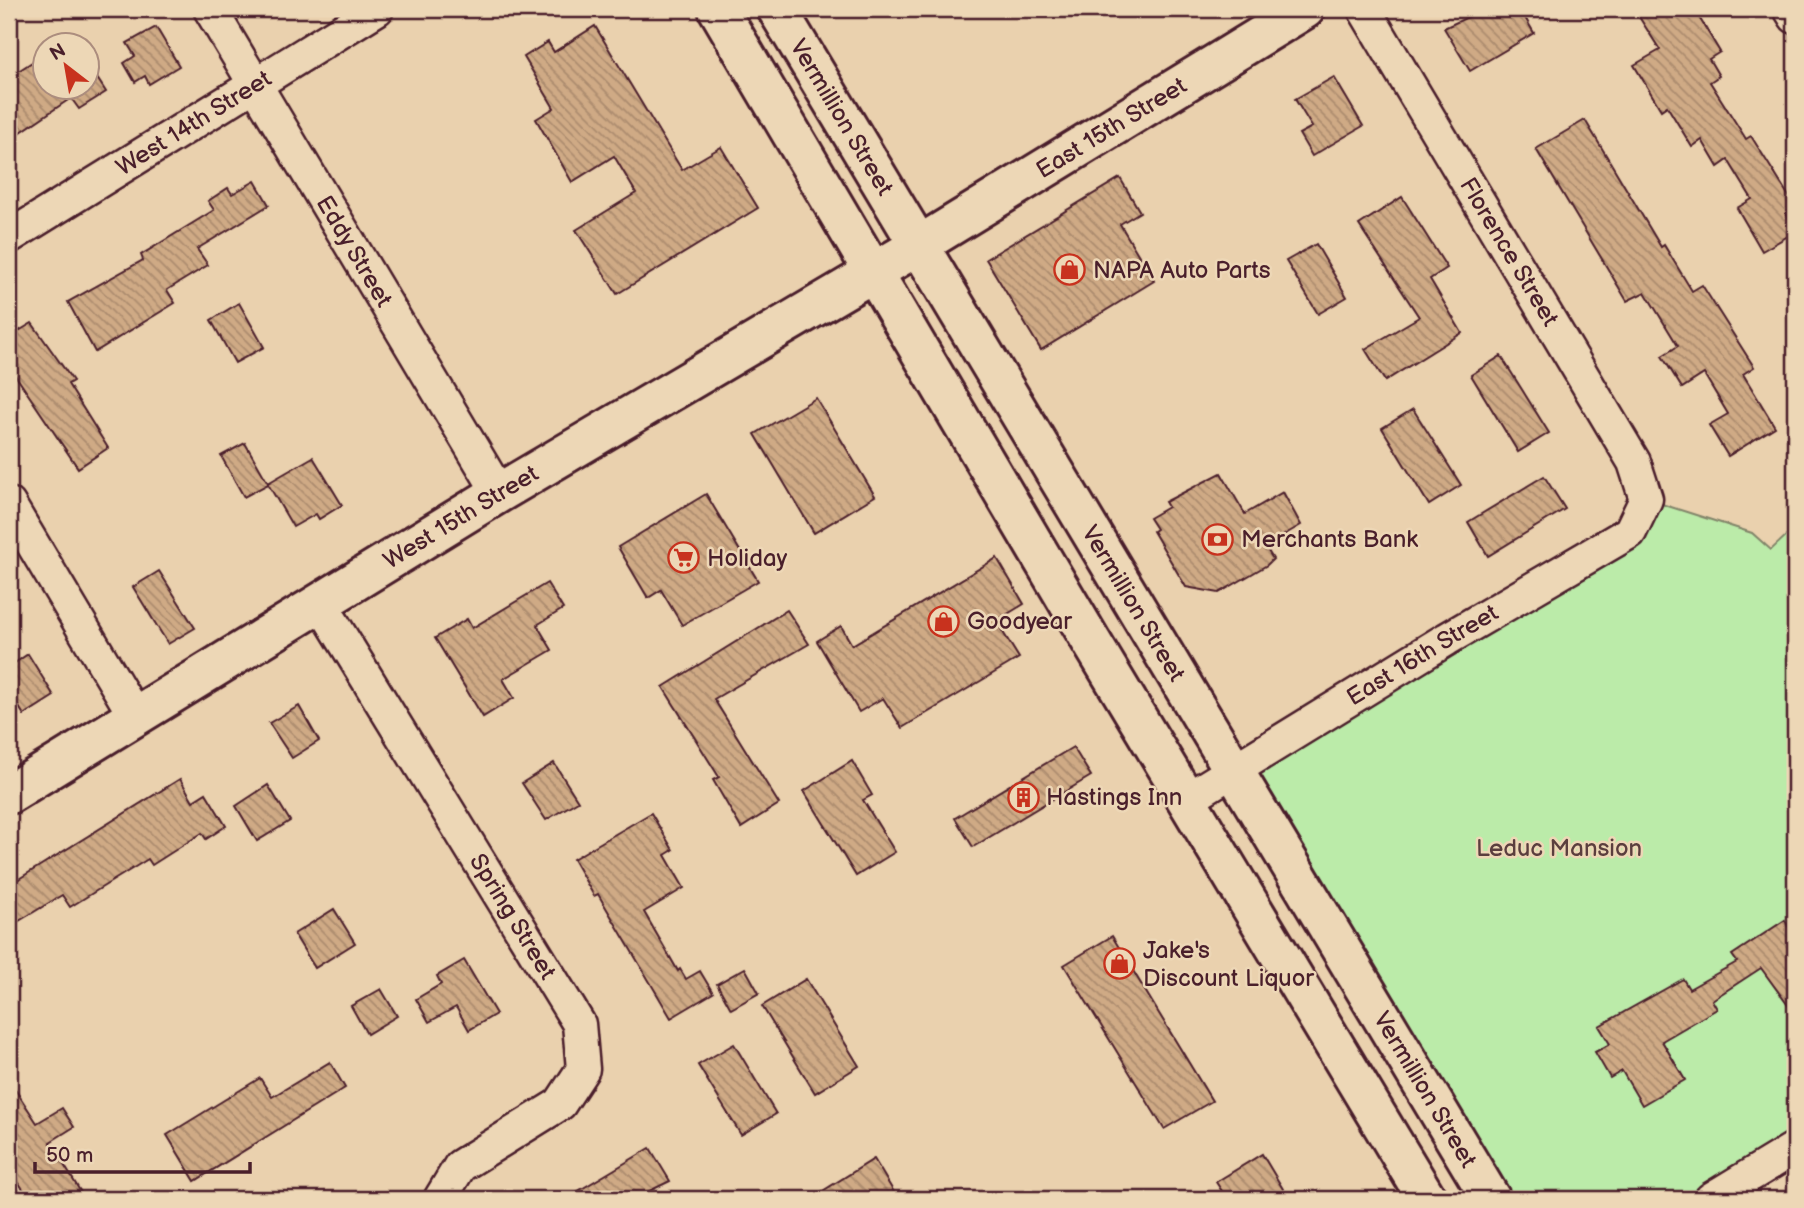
<svg xmlns="http://www.w3.org/2000/svg" width="1804" height="1208" font-family="'Balsamiq Sans',sans-serif">
	<style>
		.green { fill: #bbeba9; stroke: #82856a; stroke-width: 2 }
		.building { fill: url(#building-back-hatch); stroke: #4a1f2b; stroke-width: 2 }
		.lines { fill: none; stroke-linecap: round; stroke-linejoin: round }
		.minor-casing { stroke: #4a1f2b; stroke-width: 37 }
		.tertiary-casing { stroke: #4a1f2b; stroke-width: 44 }
		.trunk-casing { stroke: #4a1f2b; stroke-width: 44 }
		.minor { stroke: #edd7b6; stroke-width: 32 }
		.tertiary { stroke: #edd7b6; stroke-width: 38 }
		.trunk { stroke: #edd7b6; stroke-width: 38 }
		.labels { text-anchor: middle; dominant-baseline: central; stroke-width: 5; stroke-linejoin: round; paint-order: stroke }
		.street-label { font-size: 24px; fill: #4a1f2b; stroke: #edd7b6 }
		.poi-label { font-size: 24px; fill: #4a1f2b; stroke: #edd7b6; text-anchor: start }
		.park-label { font-size: 24px; fill: #5b3e3e; stroke: #edd7b6 }
	</style>
	<defs>
		<pattern id="building-back-hatch" width="6" height="6" patternUnits="userSpaceOnUse" patternTransform="scale(1.75)"><rect width="6" height="6" fill="#cfaa85"/><path d="M-1 5l2 2M0 0l6 6M5-1l2 2" fill="none" stroke="#aa8a6d"/></pattern>
	</defs>
	<rect width="100%" height="100%" fill="#ead1ae"/>
	<filter id="ink" filterUnits="userSpaceOnUse"><feTurbulence type="fractalNoise" baseFrequency=".0143" numOctaves="2"/><feDisplacementMap in="SourceGraphic" scale="14" xChannelSelector="R" yChannelSelector="G"/><feConvolveMatrix kernelMatrix="1 2 1 2 8 2 1 2 1" color-interpolation-filters="sRGB"/></filter>
	<g filter="url(#ink)">
		<polygon class="green" points="1646,499 1752,533 1771,550 1788,534 1795,543 1795,1148 1711,1199 1491,1199 1233,768 1630,532"/>
		<g class="building">
			<polygon points="1485,9 1520,9 1534,33 1470,71 1444,28"/>
			<polygon points="1634,9 1694,9 1720,52 1709,59 1719,76 1710,82 1746,139 1751,136 1795,206 1786,213 1795,232 1762,251 1737,208 1752,199 1728,160 1718,167 1702,140 1692,147 1667,106 1661,110 1634,65 1660,50"/>
			<polygon points="595,26 682,170 721,147 758,208 617,294 576,230 636,193 614,156 572,182 536,119 554,108 524,57 548,42 554,52"/>
			<polygon points="156,27 179,66 149,84 145,76 135,82 124,63 135,56 127,43"/>
			<polygon points="46,53 46,88 88,88 88,64 106,92 79,109 71,98 9,140 9,77"/>
			<polygon points="1334,77 1363,126 1312,156 1299,134 1312,127 1295,99"/>
			<polygon points="1585,120 1661,247 1664,245 1692,291 1702,285 1754,367 1743,374 1775,427 1728,456 1709,425 1728,414 1704,374 1682,388 1662,356 1678,346 1645,292 1627,301 1536,149"/>
			<polygon points="1120,178 1140,212 1120,224 1154,281 1041,350 986,259"/>
			<polygon points="255,181 269,205 197,249 208,265 167,290 175,303 95,352 68,302 143,260 141,255 214,210 208,201 228,188 232,194"/>
			<polygon points="1402,197 1447,268 1430,279 1462,333 1385,381 1365,349 1419,317 1359,225"/>
			<polygon points="1316,244 1347,297 1318,314 1286,261"/>
			<polygon points="239,303 264,347 235,363 211,320"/>
			<polygon points="32,323 73,381 68,384 108,448 78,468 9,366 9,337"/>
			<polygon points="1501,356 1549,433 1518,452 1471,375"/>
			<polygon points="816,398 875,496 814,533 755,434"/>
			<polygon points="1413,409 1461,485 1429,505 1382,428"/>
			<polygon points="245,443 268,483 313,457 342,505 319,519 316,514 293,527 268,484 244,497 221,456"/>
			<polygon points="1221,473 1245,514 1283,492 1301,525 1265,546 1273,559 1267,565 1219,593 1186,587 1153,531 1156,529 1149,518 1168,507 1165,502"/>
			<polygon points="1544,476 1565,509 1488,556 1468,522"/>
			<polygon points="706,494 758,581 682,625 661,590 648,598 618,547"/>
			<polygon points="997,558 1024,604 996,621 1019,658 902,728 883,698 859,712 817,641 841,626 852,645"/>
			<polygon points="159,571 195,628 168,644 133,587"/>
			<polygon points="547,583 563,609 537,625 552,650 503,679 514,698 483,717 435,638 467,619 472,628"/>
			<polygon points="787,610 809,644 714,699 779,804 741,828 713,780 719,777 663,687"/>
			<polygon points="28,654 54,696 24,715 9,691 9,667"/>
			<polygon points="299,706 319,741 292,758 269,723"/>
			<polygon points="1073,747 1091,776 973,847 955,818"/>
			<polygon points="852,761 872,795 863,800 895,852 856,876 804,791"/>
			<polygon points="554,763 578,801 546,820 522,783"/>
			<polygon points="180,779 193,801 206,793 226,826 206,839 202,833 152,865 148,859 70,907 62,895 9,927 9,885"/>
			<polygon points="268,785 290,821 257,841 236,806"/>
			<polygon points="651,813 673,850 665,855 684,888 644,912 678,971 680,969 686,979 700,971 713,993 671,1018 598,894 594,896 573,859"/>
			<polygon points="334,909 355,943 315,968 294,934"/>
			<polygon points="1785,920 1795,939 1795,1015 1761,968 1712,1000 1717,1009 1662,1041 1685,1080 1642,1105 1622,1071 1610,1078 1595,1052 1610,1044 1599,1026 1683,979 1689,989 1737,962 1732,955"/>
			<polygon points="1112,936 1212,1101 1164,1129 1064,965"/>
			<polygon points="464,960 496,1014 469,1030 456,1007 429,1022 416,999 441,984 437,976"/>
			<polygon points="745,968 759,993 731,1009 717,984"/>
			<polygon points="806,979 859,1066 815,1093 762,1006"/>
			<polygon points="381,989 397,1016 367,1034 351,1006"/>
			<polygon points="734,1044 776,1114 741,1135 698,1065"/>
			<polygon points="330,1062 345,1088 195,1181 167,1135 260,1078 272,1097"/>
			<polygon points="9,1080 37,1123 62,1108 74,1127 50,1142 85,1199 29,1199 9,1167"/>
			<polygon points="650,1148 670,1181 633,1199 565,1199"/>
			<polygon points="1262,1154 1289,1199 1227,1199 1216,1182"/>
			<polygon points="874,1159 898,1199 810,1199"/>
		</g>
		<g class="lines">
			<defs>
				<g id="minor">
					<path id="s1" d="M 210,9 L 499,493"/>
					<polyline points="1790,9 1795,17"/>
					<path id="s2" d="M 9,237 L 377,9"/>
					<polyline points="9,504 135,716"/>
					<path id="s3" d="M 320,602 L 579,1024 L 583,1069 L 560,1104 L 460,1166 L 440,1199"/>
					<path id="s4" d="M 1187,799 L 1447,639 L 1630,532 L 1646,499 L 1634,462 L 1364,9"/>
					<polyline points="1711,1199 1795,1148"/>
				</g>
				<g id="tertiary">
					<path id="s5" d="M 9,794 L 499,493 L 918,246 L 1305,9"/>
				</g>
				<g id="trunk">
					<polyline points="718,9 1091,641 1427,1199"/>
					<path id="s6" d="M 777,9 L 1491,1199"/>
				</g>
			</defs>
			<use href="#minor" class="minor-casing"/>
			<use href="#tertiary" class="tertiary-casing"/>
			<use href="#trunk" class="trunk-casing"/>
			<use href="#minor" class="minor"/>
			<use href="#tertiary" class="tertiary"/>
			<use href="#trunk" class="trunk"/>
		</g>
	</g>
	<defs>
		<symbol id="shop-ring" viewBox="-11 -11 22 22"><circle r="9.5" fill="#edd7b6" stroke="#c8321e" stroke-width="1.5"/><path d="M-5-2.5h2.3a2.7 3.5 0 0 1 5.4 0H5L5.5 6h-11ZM-1.5-2.5h3a1.5 2.3 0 0 0-3 0Z" fill="#c8321e"/></symbol>
		<symbol id="bank-ring" viewBox="-11 -11 22 22"><circle r="9.5" fill="#edd7b6" stroke="#c8321e" stroke-width="1.5"/><path d="M-6-4H6V4H-6ZM0-2.3a2.3 2.3 0 1 0 0 4.6a2.3 2.3 0 1 0 0-4.6Z" fill="#c8321e"/></symbol>
		<symbol id="supermarket-ring" viewBox="-11 -11 22 22"><circle r="9.5" fill="#edd7b6" stroke="#c8321e" stroke-width="1.5"/><path d="M-6-5.5h2.5l.6 2H6L4.5 2H-2.5L-4.4-4H-6ZM-1.5 3.2a1.3 1.3 0 1 0 .1 0ZM3 3.2a1.3 1.3 0 1 0 .1 0Z" fill="#c8321e"/></symbol>
		<symbol id="building-ring" viewBox="-11 -11 22 22"><circle r="9.5" fill="#edd7b6" stroke="#c8321e" stroke-width="1.5"/><path d="M-4-6H4V6H1V3H-1V6H-4ZM-2.5-4.3h1.7v1.8h-1.7ZM.8-4.3h1.7v1.8H.8ZM-2.5-1h1.7V.8h-1.7ZM.8-1h1.7V.8H.8Z" fill="#c8321e"/></symbol>
	</defs>
	<g fill-rule="evenodd">
		<use href="#shop-ring" x="1052" y="252" width="35" height="35"/>
		<use href="#bank-ring" x="1200" y="522" width="35" height="35"/>
		<use href="#supermarket-ring" x="666" y="540" width="35" height="35"/>
		<use href="#shop-ring" x="926" y="604" width="35" height="35"/>
		<use href="#building-ring" x="1006" y="780" width="35" height="35"/>
		<use href="#shop-ring" x="1102" y="946" width="35" height="35"/>
	</g>
	<g class="labels">
		<g class="street-label">
			<text stroke="none"><textPath href="#s6" startOffset="126">Vermillion Street</textPath></text>
			<text stroke="none"><textPath href="#s2" startOffset="217">West 14th Street</textPath></text>
			<text stroke="none"><textPath href="#s5" startOffset="1288">East 15th Street</textPath></text>
			<text stroke="none"><textPath href="#s1" startOffset="282">Eddy Street</textPath></text>
			<text transform="translate(1509 252) rotate(59)">Florence Street</text>
			<text stroke="none"><textPath href="#s5" startOffset="530">West 15th Street</textPath></text>
			<text stroke="none"><textPath href="#s6" startOffset="693">Vermillion Street</textPath></text>
			<text stroke="none"><textPath href="#s4" startOffset="276">East 16th Street</textPath></text>
			<text stroke="none"><textPath href="#s3" startOffset="369">Spring Street</textPath></text>
			<text stroke="none"><textPath href="#s6" startOffset="1260">Vermillion Street</textPath></text>
		</g>
		<g class="poi-label">
			<text x="1093" y="270">NAPA Auto Parts</text>
			<text x="1241" y="539">Merchants Bank</text>
			<text x="707" y="558">Holiday</text>
			<text x="967" y="621">Goodyear</text>
			<text x="1046" y="797">Hastings Inn</text>
			<text x="1143" y="950">Jake's<tspan x="1143" dy="28">Discount Liquor</tspan></text>
		</g>
		<g class="park-label">
			<text x="1559" y="848">Leduc Mansion</text>
		</g>
	</g>
	<rect width="1804" height="1208" fill="none" stroke="#edd7b6" stroke-width="35"/>
	<rect x="18" y="18" width="1769" height="1173" fill="none" stroke="#4a1f2b" stroke-width="2.5" filter="url(#ink)"/>
	<g transform="translate(66 66) rotate(329)"><circle r="33" fill="#edd7b6" stroke="#ac8d7e" stroke-width="2"/>
	<path d="M0-5L12 26L0 18L-12 26Z" fill="#c8321e"/>
	<text y="-10" font-size="19" font-weight="bold" text-anchor="middle" fill="#4a1f2b">N</text>
	</g>
	<path d="M35 1162v10h215v-10" fill="none" stroke="#4a1f2b" stroke-width="3.5"/>
	<text x="46" y="1162" font-size="21" fill="#4a1f2b" stroke="#edd7b6" stroke-width="5" paint-order="stroke">50 m</text>
</svg>
